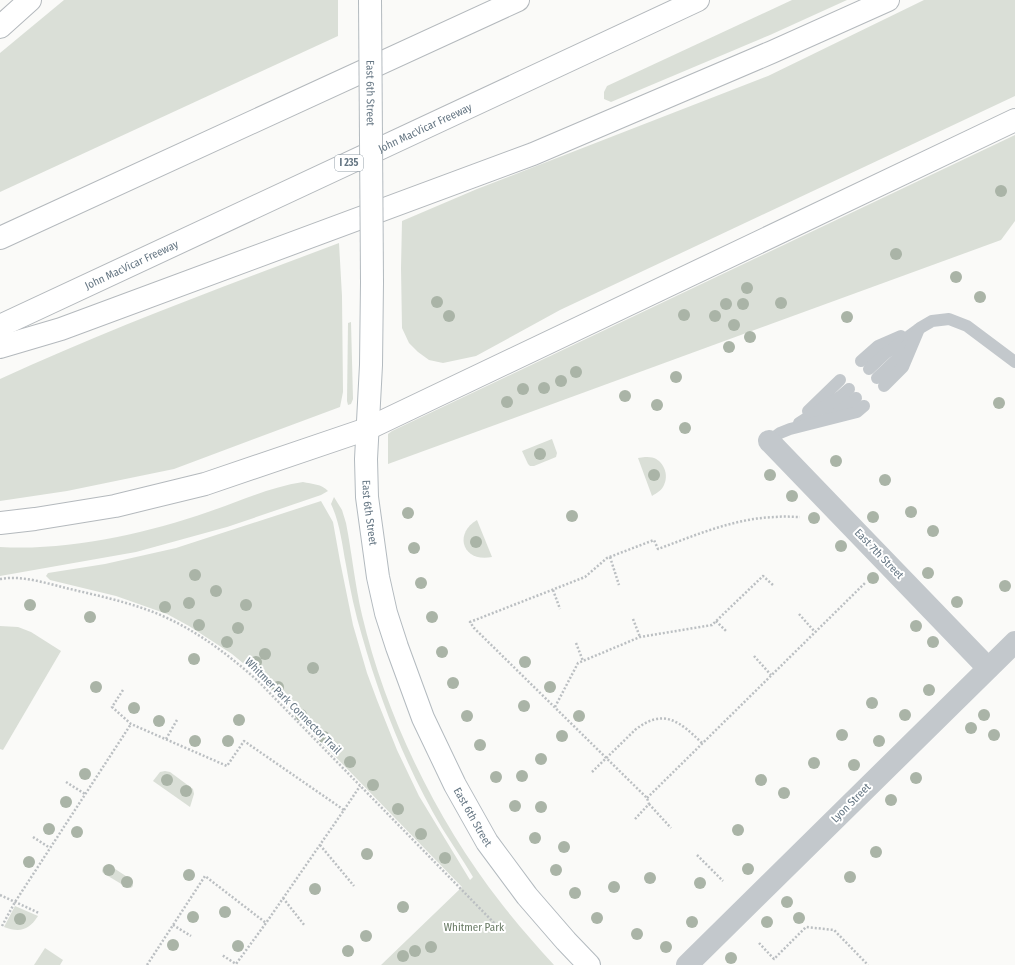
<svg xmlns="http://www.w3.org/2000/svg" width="1015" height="965" font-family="'Fira Sans Condensed',sans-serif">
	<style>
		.green { fill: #dadfd7 }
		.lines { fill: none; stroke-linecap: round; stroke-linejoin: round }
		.secondary-casing { stroke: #b3babf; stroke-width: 24 }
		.highway-casing { stroke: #b4b9bd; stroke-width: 24 }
		.path { stroke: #bbbfc2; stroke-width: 2.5; stroke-dasharray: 2 2; stroke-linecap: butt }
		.lane { stroke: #c3c8cc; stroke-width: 12 }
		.street { stroke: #c3c8cc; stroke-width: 22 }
		.secondary { stroke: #fff; stroke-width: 22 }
		.highway { stroke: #fff; stroke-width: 22 }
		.secondary-bridge-casing { stroke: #b3babf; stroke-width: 24; stroke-linecap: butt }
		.secondary-bridge { stroke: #fff; stroke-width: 22 }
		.tree { fill: #aab4a7 }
		.labels { text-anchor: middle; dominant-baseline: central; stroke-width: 4; stroke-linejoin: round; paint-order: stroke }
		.shield { fill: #fff; stroke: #939fa8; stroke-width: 1 }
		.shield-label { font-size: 10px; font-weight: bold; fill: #657683 }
		.street-label { font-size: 11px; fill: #657683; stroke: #fff }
		.park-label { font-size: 11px; fill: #687a64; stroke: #fff }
	</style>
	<rect width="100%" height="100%" fill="#fafaf8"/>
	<g class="green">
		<polygon points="64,0 338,0 338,36 0,192 0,53"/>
		<polygon points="792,0 847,0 770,35 611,102 604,99 604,92 607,86"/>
		<polygon points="924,0 1015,0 1015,96 560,310 476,356 443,363 429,360 418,352 409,343 402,328 401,268 402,221 477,189 768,76"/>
		<polygon points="1015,135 1015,221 1001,240 388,464 388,434 392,431"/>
		<path d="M 339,243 L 342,296 L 343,392 L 340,407 L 174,469 L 67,491 L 0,501 L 0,379 C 111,328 225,286 339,243 Z"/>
		<polygon points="351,322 353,399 351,404 348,405 347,401 348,323"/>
		<polygon points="552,439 557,453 556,457 534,466 530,466 528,464 522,451"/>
		<path d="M 645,457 C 648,457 652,457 654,458 C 664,462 669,475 664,485 C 662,490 657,493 652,496 L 638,458 Z"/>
		<path d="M 303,482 C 312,484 322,484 328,491 L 321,495 L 227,527 L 136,552 L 0,576 L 0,547 C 68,551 144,534 208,512 C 240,501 270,487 303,482 Z"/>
		<path d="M 334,497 L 342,510 L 346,523 C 352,554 355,585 362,615 C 386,717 437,821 501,903 C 518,925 536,945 554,965 L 381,965 L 462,887 L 290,710 L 255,673 L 232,654 L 189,626 L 167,614 L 116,596 L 50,580 L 46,576 L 48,573 L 105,564 L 176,548 L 321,501 L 333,522 L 340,561 L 353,625 L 367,673 L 377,700 L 397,750 L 419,796 L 470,880 L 473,877 C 463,860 452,844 442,828 C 407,769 381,703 362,636 C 355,613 350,589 346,565 C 342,544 340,523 331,504 Z"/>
		<path d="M 477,520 L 492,557 C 463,563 453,534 477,520 Z"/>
		<polygon points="0,626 18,627 31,632 61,651 3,750 0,749"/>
		<polygon points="165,771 170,772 193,789 194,794 190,807 153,781 160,772"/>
		<polygon points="106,865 109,865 132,880 133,886 131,888 128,888 103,873 102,871 103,867"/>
		<path d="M 15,906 L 38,916 C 29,930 20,933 4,927 Z"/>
		<polygon points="45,948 63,960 60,965 34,965"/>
	</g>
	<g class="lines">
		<defs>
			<g id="secondary">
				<path id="s1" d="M 372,282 L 371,365 L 366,459 L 367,497 L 378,577 L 386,613 L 397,647 L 423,718 L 455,785 L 487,842 L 527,896 L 566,941 L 589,965"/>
			</g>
			<g id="highway">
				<polyline points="0,27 30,0"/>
				<polyline points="0,238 518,0"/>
				<path id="s2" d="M 0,326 L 698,0"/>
				<polyline points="0,347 61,329 533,154 772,52 888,0"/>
				<polyline points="0,523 35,519 115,506 205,484 367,429 1015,120"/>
			</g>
		</defs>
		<use href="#secondary" class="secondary-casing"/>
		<use href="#highway" class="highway-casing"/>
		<g class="path">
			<polyline points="610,557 619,585"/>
			<path d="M 0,579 C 22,575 45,583 66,588 C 99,596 134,603 165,617 C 200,633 230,656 258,681 L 499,928"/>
			<polyline points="553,590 560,609"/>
			<polyline points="799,614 815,632"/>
			<polyline points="633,619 640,637"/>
			<polyline points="716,621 726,631"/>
			<polyline points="576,643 583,661"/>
			<polyline points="754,656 771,675"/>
			<polyline points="123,690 112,707 131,724 227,766 244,741 344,810 266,923 236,964 222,955"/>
			<polyline points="555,707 578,663 640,637 712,625 763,576 774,586"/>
			<polyline points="166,739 177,720"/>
			<path d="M 592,772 L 635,730 C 664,707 680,722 702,743"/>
			<polyline points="66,782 85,794"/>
			<polyline points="647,798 865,583"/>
			<polyline points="649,804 671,828"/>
			<polyline points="344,810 360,786"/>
			<path d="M 635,819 L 649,804 L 647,798 L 474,628 L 470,622 L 585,577 L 607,558 L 654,540 L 658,549 C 696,535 735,518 776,517 C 784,516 792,517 800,517"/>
			<polyline points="33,837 50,848"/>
			<polyline points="320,845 354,886"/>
			<polyline points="697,855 723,881"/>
			<polyline points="0,895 39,913"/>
			<polyline points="283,898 305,926"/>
			<polyline points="173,925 191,936"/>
			<polyline points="2,926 15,902 131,724"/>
			<polyline points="759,943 774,959 806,927 834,930 868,965"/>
			<polyline points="147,965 205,876 266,923"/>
		</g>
		<g class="lane">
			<polyline points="861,361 878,346 901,336"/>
			<polyline points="869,369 886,353 920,328 932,321 949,319 967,326 1015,362"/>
			<polyline points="877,378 896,360 907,345"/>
			<polyline points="884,386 903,367 919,329"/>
			<polyline points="808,411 840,380"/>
			<polyline points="828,413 849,404 856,398"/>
			<polyline points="799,423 841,396 849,389"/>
			<polyline points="769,441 780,433 790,429 857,412 864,406"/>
		</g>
		<g class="street">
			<polyline points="769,441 988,668"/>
			<polyline points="687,965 1015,642"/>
		</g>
		<use href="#secondary" class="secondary"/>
		<use href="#highway" class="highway"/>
		<defs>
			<g id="secondary-bridge">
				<path id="s3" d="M 370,0 L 372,282"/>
			</g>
		</defs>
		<use href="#secondary-bridge" class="secondary-bridge-casing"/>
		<use href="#secondary-bridge" class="secondary-bridge"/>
	</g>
	<g class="tree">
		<circle cx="1001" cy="191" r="6"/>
		<circle cx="896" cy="254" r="6"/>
		<circle cx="956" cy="277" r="6"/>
		<circle cx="747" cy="288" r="6"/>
		<circle cx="980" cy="297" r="6"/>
		<circle cx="437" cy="302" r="6"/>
		<circle cx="781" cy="303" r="6"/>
		<circle cx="726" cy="304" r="6"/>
		<circle cx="743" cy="304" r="6"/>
		<circle cx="684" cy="315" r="6"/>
		<circle cx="449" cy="316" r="6"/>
		<circle cx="715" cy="316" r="6"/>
		<circle cx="847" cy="317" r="6"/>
		<circle cx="734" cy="325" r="6"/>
		<circle cx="750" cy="337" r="6"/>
		<circle cx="729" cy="347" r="6"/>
		<circle cx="576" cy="372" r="6"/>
		<circle cx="676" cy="377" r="6"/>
		<circle cx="561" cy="381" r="6"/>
		<circle cx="544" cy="388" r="6"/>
		<circle cx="523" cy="389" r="6"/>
		<circle cx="625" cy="396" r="6"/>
		<circle cx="507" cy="402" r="6"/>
		<circle cx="999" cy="403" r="6"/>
		<circle cx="657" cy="405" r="6"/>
		<circle cx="685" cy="428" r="6"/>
		<circle cx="540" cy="454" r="6"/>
		<circle cx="836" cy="461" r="6"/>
		<circle cx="654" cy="475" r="6"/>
		<circle cx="770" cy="475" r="6"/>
		<circle cx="885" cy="480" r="6"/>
		<circle cx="792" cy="496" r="6"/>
		<circle cx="911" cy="512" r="6"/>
		<circle cx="408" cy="513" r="6"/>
		<circle cx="572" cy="516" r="6"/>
		<circle cx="873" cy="517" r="6"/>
		<circle cx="814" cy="518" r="6"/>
		<circle cx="933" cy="531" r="6"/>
		<circle cx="476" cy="542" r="6"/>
		<circle cx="841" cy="546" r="6"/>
		<circle cx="414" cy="548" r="6"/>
		<circle cx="928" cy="573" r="6"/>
		<circle cx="195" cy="575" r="6"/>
		<circle cx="873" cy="578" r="6"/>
		<circle cx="421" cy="583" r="6"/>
		<circle cx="1005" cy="586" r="6"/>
		<circle cx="216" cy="591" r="6"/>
		<circle cx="957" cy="602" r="6"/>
		<circle cx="189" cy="603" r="6"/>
		<circle cx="30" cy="605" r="6"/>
		<circle cx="246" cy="605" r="6"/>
		<circle cx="165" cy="607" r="6"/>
		<circle cx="90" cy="617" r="6"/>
		<circle cx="432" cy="617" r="6"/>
		<circle cx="199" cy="625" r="6"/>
		<circle cx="916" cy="626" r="6"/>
		<circle cx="238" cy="628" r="6"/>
		<circle cx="227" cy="642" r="6"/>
		<circle cx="933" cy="642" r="6"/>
		<circle cx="442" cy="652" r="6"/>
		<circle cx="265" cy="654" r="6"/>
		<circle cx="194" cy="659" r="6"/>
		<circle cx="256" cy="662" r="6"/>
		<circle cx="525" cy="662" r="6"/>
		<circle cx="313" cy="668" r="6"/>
		<circle cx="453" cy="683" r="6"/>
		<circle cx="96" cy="687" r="6"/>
		<circle cx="278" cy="687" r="6"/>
		<circle cx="550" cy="687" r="6"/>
		<circle cx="929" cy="690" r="6"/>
		<circle cx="872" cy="703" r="6"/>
		<circle cx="524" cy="706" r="6"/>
		<circle cx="134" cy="708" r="6"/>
		<circle cx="301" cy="715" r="6"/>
		<circle cx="905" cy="715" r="6"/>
		<circle cx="984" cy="715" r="6"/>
		<circle cx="467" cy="716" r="6"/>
		<circle cx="579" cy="716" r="6"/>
		<circle cx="239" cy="720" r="6"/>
		<circle cx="159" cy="721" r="6"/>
		<circle cx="971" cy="728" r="6"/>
		<circle cx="842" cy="735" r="6"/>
		<circle cx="994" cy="735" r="6"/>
		<circle cx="562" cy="736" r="6"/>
		<circle cx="324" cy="737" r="6"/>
		<circle cx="195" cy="741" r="6"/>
		<circle cx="228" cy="741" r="6"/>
		<circle cx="879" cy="741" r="6"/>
		<circle cx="480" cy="745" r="6"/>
		<circle cx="541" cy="759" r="6"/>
		<circle cx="350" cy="762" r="6"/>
		<circle cx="814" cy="763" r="6"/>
		<circle cx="854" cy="765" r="6"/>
		<circle cx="85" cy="774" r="6"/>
		<circle cx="522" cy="776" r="6"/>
		<circle cx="496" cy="777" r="6"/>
		<circle cx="916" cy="778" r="6"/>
		<circle cx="167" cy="780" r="6"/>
		<circle cx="761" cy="780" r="6"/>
		<circle cx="373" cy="785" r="6"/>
		<circle cx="186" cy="791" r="6"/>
		<circle cx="784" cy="793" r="6"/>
		<circle cx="891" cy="800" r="6"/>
		<circle cx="66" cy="802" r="6"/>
		<circle cx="515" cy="806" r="6"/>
		<circle cx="541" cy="807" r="6"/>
		<circle cx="398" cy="809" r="6"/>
		<circle cx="49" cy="829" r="6"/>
		<circle cx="738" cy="830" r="6"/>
		<circle cx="77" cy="832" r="6"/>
		<circle cx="421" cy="834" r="6"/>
		<circle cx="535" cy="838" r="6"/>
		<circle cx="564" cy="847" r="6"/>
		<circle cx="876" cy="852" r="6"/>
		<circle cx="367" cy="854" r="6"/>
		<circle cx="445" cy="858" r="6"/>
		<circle cx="29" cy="862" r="6"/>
		<circle cx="748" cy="869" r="6"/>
		<circle cx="109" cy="870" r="6"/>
		<circle cx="556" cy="870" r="6"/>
		<circle cx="189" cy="875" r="6"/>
		<circle cx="850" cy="877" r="6"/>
		<circle cx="650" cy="878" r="6"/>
		<circle cx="127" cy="882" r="6"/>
		<circle cx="700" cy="883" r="6"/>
		<circle cx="614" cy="887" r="6"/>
		<circle cx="315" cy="889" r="6"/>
		<circle cx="575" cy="893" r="6"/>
		<circle cx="787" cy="902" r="6"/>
		<circle cx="403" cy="907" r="6"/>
		<circle cx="225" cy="912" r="6"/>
		<circle cx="193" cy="917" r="6"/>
		<circle cx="597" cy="918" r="6"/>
		<circle cx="799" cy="918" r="6"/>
		<circle cx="20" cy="919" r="6"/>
		<circle cx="692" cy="922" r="6"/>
		<circle cx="767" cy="922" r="6"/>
		<circle cx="637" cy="934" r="6"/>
		<circle cx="366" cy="936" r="6"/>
		<circle cx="173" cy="945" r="6"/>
		<circle cx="238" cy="946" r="6"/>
		<circle cx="431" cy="947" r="6"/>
		<circle cx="666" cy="947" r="6"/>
		<circle cx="348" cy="951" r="6"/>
		<circle cx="415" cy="951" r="6"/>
		<circle cx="403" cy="956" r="6"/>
		<circle cx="731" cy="958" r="6"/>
	</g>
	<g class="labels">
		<rect class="shield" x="335" y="155" width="28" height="16" rx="3"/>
		<g class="shield-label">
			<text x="349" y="163">I 235</text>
		</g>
		<g class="street-label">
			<text stroke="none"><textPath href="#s3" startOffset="93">East 6th Street</textPath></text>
			<text stroke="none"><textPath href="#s2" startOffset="469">John MacVicar Freeway</textPath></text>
			<text stroke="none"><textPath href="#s2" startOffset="145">John MacVicar Freeway</textPath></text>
			<text stroke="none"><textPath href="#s1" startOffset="231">East 6th Street</textPath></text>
			<text transform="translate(879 554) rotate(46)">East 7th Street</text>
			<text transform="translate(293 706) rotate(45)">Whitmer Park Connector Trail</text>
			<text transform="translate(851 803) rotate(-45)">Lyon Street</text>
			<text stroke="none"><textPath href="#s1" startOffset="555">East 6th Street</textPath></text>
		</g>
		<g class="park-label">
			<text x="474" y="927">Whitmer Park</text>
		</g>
	</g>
</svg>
